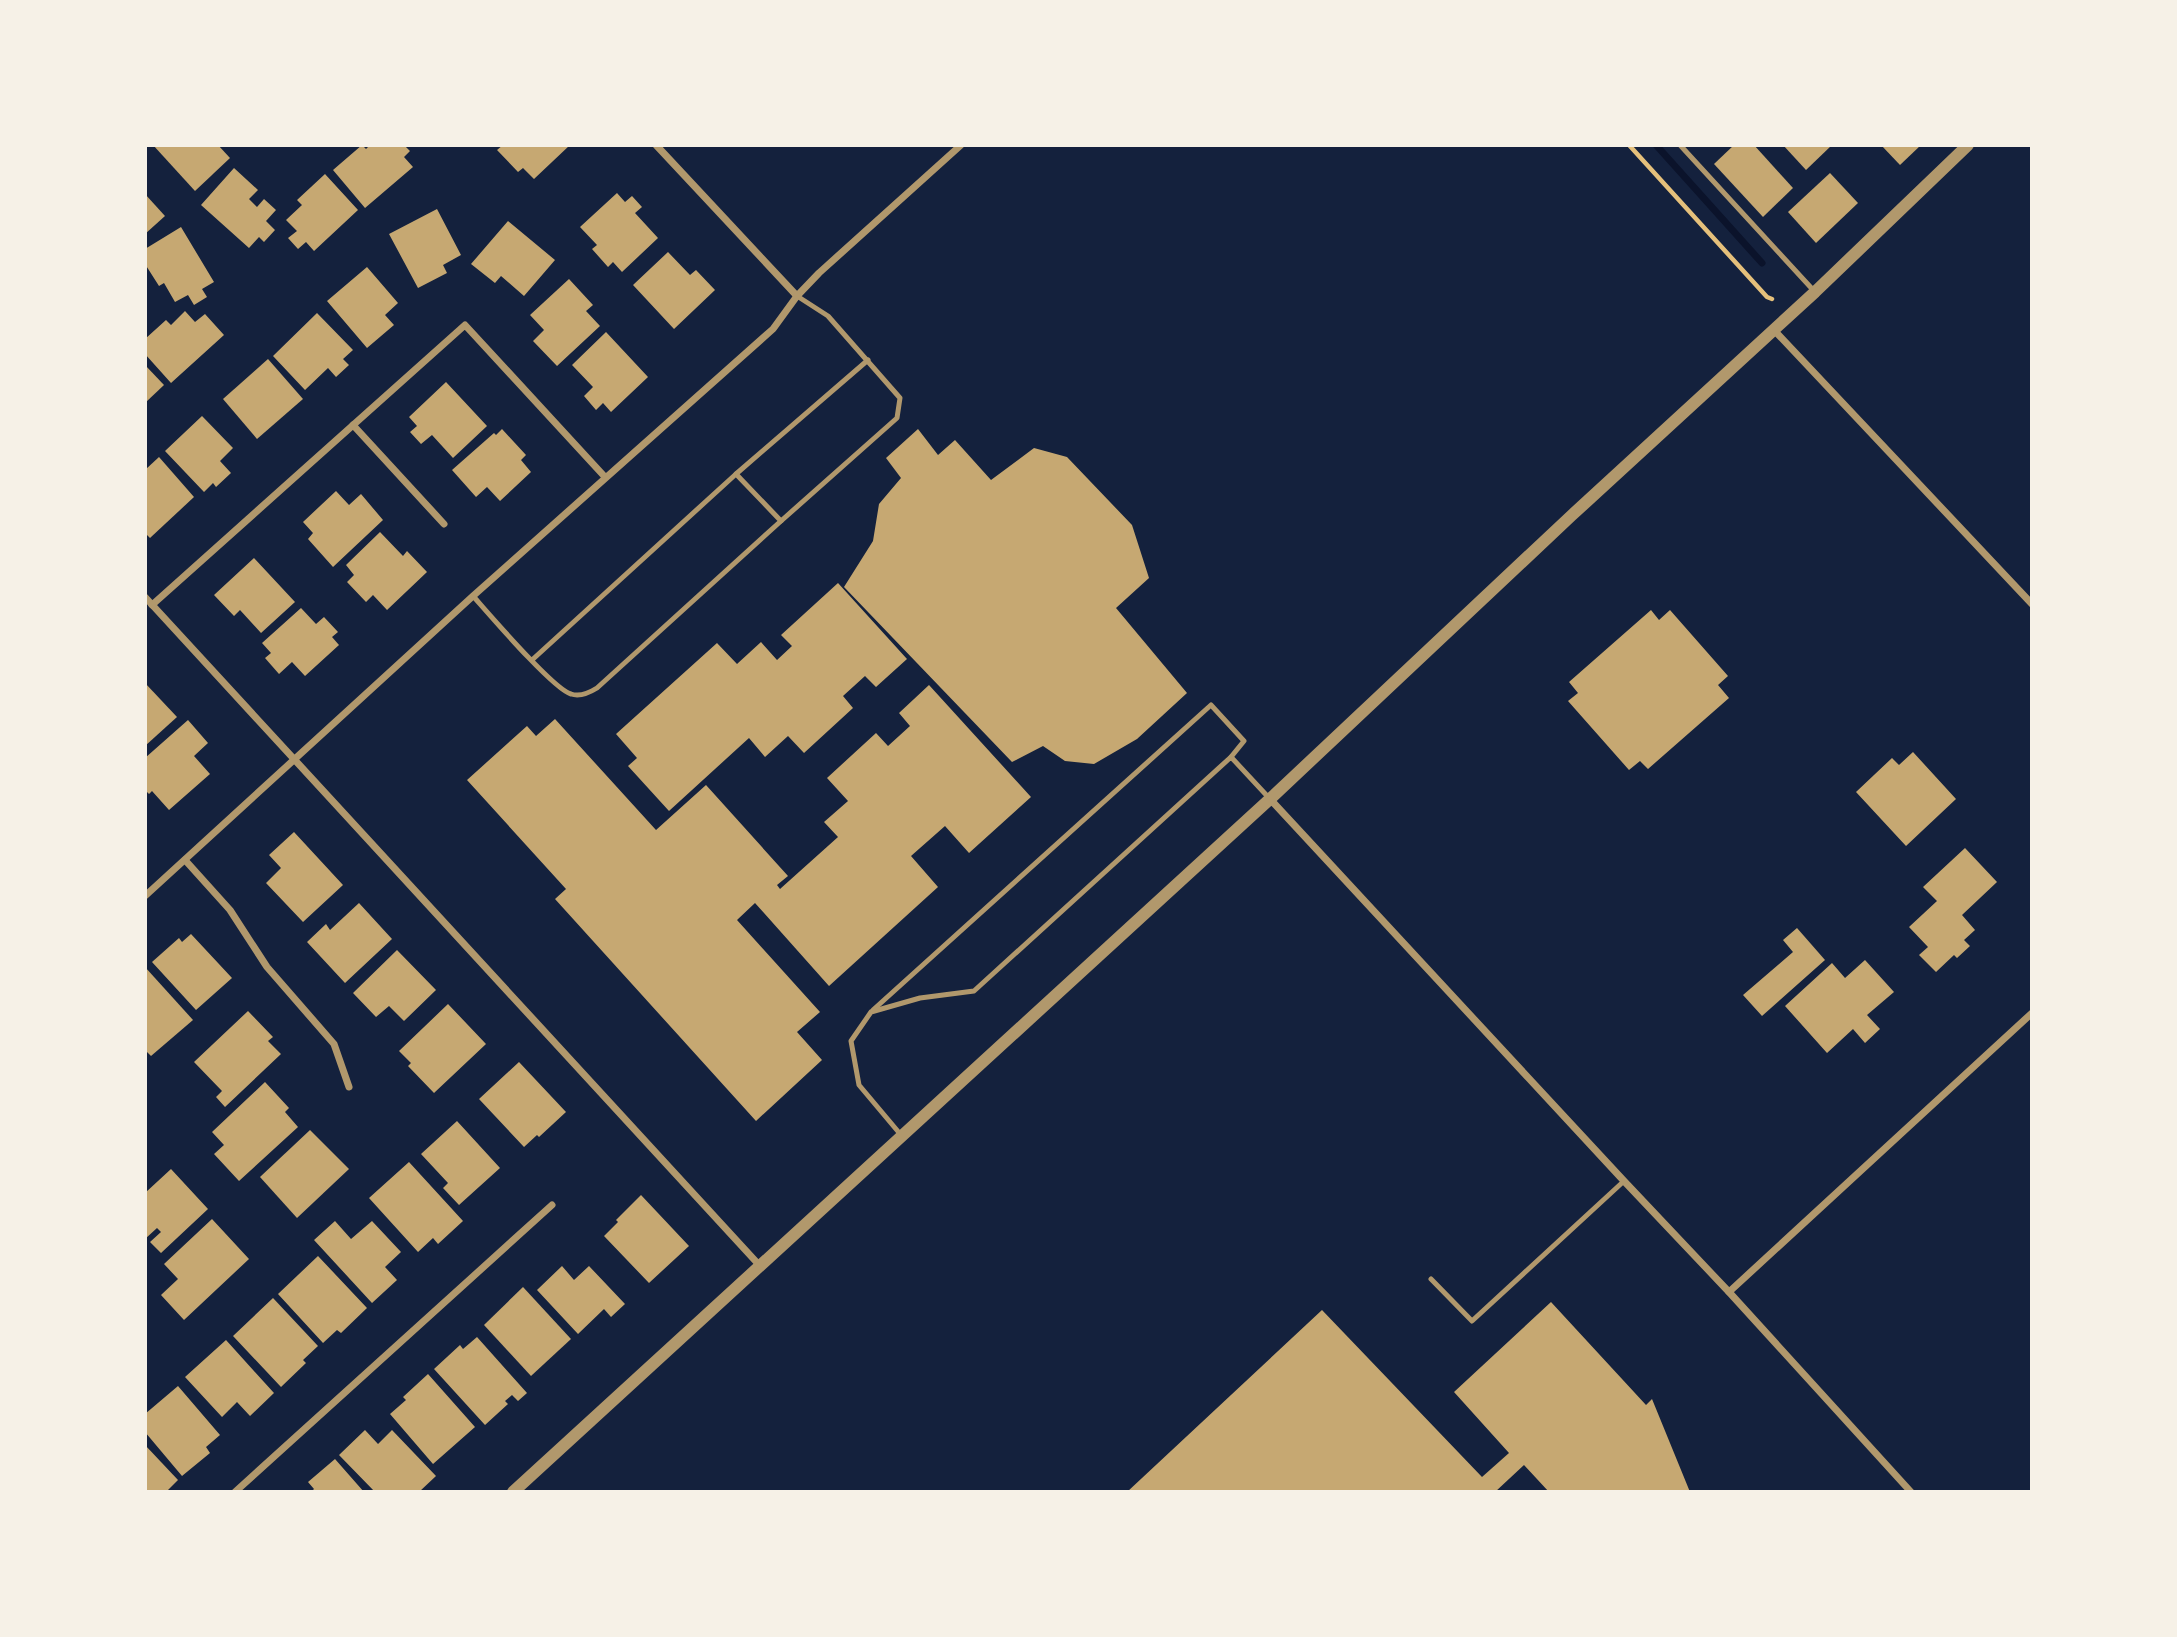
<svg xmlns="http://www.w3.org/2000/svg" width="2177" height="1637" font-family="Roboto,sans-serif">
	<style>
		.lines { fill: none; stroke-linecap: round; stroke-linejoin: round }
		.stream { stroke: #0b132b; stroke-width: 7 }
		.building { fill: #c6a872 }
		.path { stroke: #e5c07b; stroke-width: 4.5 }
		.service { stroke: #b1986c; stroke-width: 5 }
		.minor { stroke: #b1986c; stroke-width: 7 }
		.tertiary { stroke: #b1986c; stroke-width: 12 }
	</style>
	<rect width="100%" height="100%" fill="#14213d"/>
	<g class="lines">
		<polyline class="stream" points="1656,145 1762,263"/>
	</g>
	<g class="building">
		<polygon points="153,145 218,145 230,158 195,191"/>
		<polygon points="362,145 366,149 370,145 404,145 410,151 404,157 413,167 365,208 333,170"/>
		<polygon points="503,145 570,145 534,179 523,168 518,172 497,150"/>
		<polygon points="1734,145 1754,145 1793,188 1763,217 1714,164"/>
		<polygon points="1783,145 1832,145 1806,170"/>
		<polygon points="1881,145 1921,145 1900,165"/>
		<polygon points="234,168 258,190 249,199 257,207 264,199 276,210 266,221 275,230 264,242 259,237 249,248 201,205"/>
		<polygon points="1830,173 1858,203 1816,243 1788,212"/>
		<polygon points="325,174 358,210 314,251 306,242 298,249 288,238 297,231 286,220 302,205 297,200"/>
		<polygon points="617,193 625,202 632,196 642,207 635,213 658,238 622,272 613,262 608,267 592,249 597,245 580,227"/>
		<polygon points="145,194 165,216 145,234"/>
		<polygon points="437,209 461,255 443,265 447,273 418,288 389,234"/>
		<polygon points="508,221 555,260 524,296 501,276 495,283 471,264"/>
		<polygon points="181,227 214,282 202,289 207,297 194,305 188,295 175,302 164,283 159,286 145,264 145,249"/>
		<polygon points="668,252 690,275 696,270 715,290 674,329 633,285"/>
		<polygon points="367,267 398,303 385,315 394,325 367,348 327,301"/>
		<polygon points="569,279 593,305 586,311 600,326 557,366 533,341 544,330 530,315"/>
		<polygon points="185,311 195,322 205,314 224,335 171,383 145,354 145,339 166,320 171,325"/>
		<polygon points="317,313 353,350 343,359 349,365 336,377 328,368 305,390 273,356"/>
		<polygon points="606,332 648,377 611,412 603,403 596,410 584,396 593,387 572,365"/>
		<polygon points="268,359 303,399 257,439 223,399"/>
		<polygon points="145,365 164,385 145,403"/>
		<polygon points="446,382 487,426 453,458 432,435 421,444 410,432 417,426 409,417"/>
		<polygon points="202,416 233,448 220,461 231,473 216,487 213,483 204,492 165,451"/>
		<polygon points="502,429 526,455 521,460 531,472 500,501 487,487 476,497 452,470 494,433 496,435"/>
		<polygon points="918,429 938,455 955,440 991,480 1034,448 1067,457 1132,525 1149,578 1116,608 1187,693 1137,739 1094,764 1065,761 1043,746 1012,762 844,587 873,541 879,504 901,478 886,458"/>
		<polygon points="159,457 194,497 150,538 145,533 145,470"/>
		<polygon points="336,491 349,505 361,494 383,520 333,567 308,539 313,533 303,522"/>
		<polygon points="380,532 403,556 407,551 427,572 387,610 373,595 366,602 347,582 354,575 346,565"/>
		<polygon points="254,558 295,602 261,633 240,610 234,616 214,595"/>
		<polygon points="838,583 907,659 876,687 865,676 843,696 853,708 804,753 788,736 765,757 749,738 669,811 628,766 637,758 616,734 717,643 737,664 761,642 777,660 792,646 781,635"/>
		<polygon points="301,608 316,624 324,617 338,632 332,637 339,645 305,676 292,662 279,674 265,658 271,653 262,643"/>
		<polygon points="1651,610 1659,620 1670,610 1728,676 1718,685 1729,698 1648,769 1640,761 1629,770 1568,701 1578,693 1569,682"/>
		<polygon points="145,683 177,717 145,746"/>
		<polygon points="929,685 1031,797 969,853 945,826 911,856 938,887 829,986 755,903 737,920 820,1012 797,1032 822,1060 756,1121 555,899 566,889 467,780 527,726 536,736 555,719 656,830 706,785 788,876 777,885 780,889 838,837 824,822 848,801 827,778 876,733 888,746 910,726 899,713"/>
		<polygon points="188,720 208,743 194,756 210,774 169,810 152,791 149,794 145,790 145,758"/>
		<polygon points="1913,752 1956,799 1906,846 1856,792 1892,758 1899,765"/>
		<polygon points="294,832 343,885 303,922 266,883 281,868 269,855"/>
		<polygon points="1965,848 1997,882 1962,915 1975,930 1964,940 1970,946 1957,958 1954,955 1936,972 1919,955 1928,947 1909,927 1937,901 1923,887"/>
		<polygon points="359,903 392,939 345,983 307,942 326,924 330,930"/>
		<polygon points="1797,928 1825,960 1762,1016 1743,995 1793,952 1783,940"/>
		<polygon points="191,934 232,978 196,1010 152,962 179,938 182,942"/>
		<polygon points="397,950 436,990 404,1021 389,1006 376,1017 353,993"/>
		<polygon points="1865,960 1894,992 1867,1015 1880,1029 1865,1043 1853,1029 1827,1053 1785,1006 1832,963 1845,978"/>
		<polygon points="145,967 193,1020 151,1056 145,1050"/>
		<polygon points="448,1004 486,1044 434,1093 408,1066 411,1063 399,1051"/>
		<polygon points="248,1011 273,1037 268,1041 281,1054 225,1107 216,1097 222,1091 194,1062"/>
		<polygon points="519,1062 566,1112 539,1137 537,1135 524,1147 479,1099"/>
		<polygon points="265,1082 289,1108 285,1112 298,1127 239,1181 214,1154 224,1145 212,1132"/>
		<polygon points="457,1121 500,1168 459,1205 443,1188 448,1183 421,1154"/>
		<polygon points="310,1130 349,1169 297,1218 260,1177"/>
		<polygon points="409,1162 463,1221 438,1244 433,1238 418,1252 369,1198"/>
		<polygon points="171,1169 208,1209 161,1253 150,1242 161,1232 157,1228 145,1239 145,1193"/>
		<polygon points="641,1195 689,1246 649,1283 604,1236 618,1222 616,1220"/>
		<polygon points="212,1219 249,1259 184,1320 161,1295 178,1279 164,1264"/>
		<polygon points="335,1221 351,1239 372,1221 401,1252 385,1267 397,1280 372,1303 314,1240"/>
		<polygon points="318,1256 367,1308 341,1333 337,1330 323,1343 278,1294"/>
		<polygon points="562,1266 574,1280 589,1266 625,1304 611,1317 604,1309 578,1334 537,1290"/>
		<polygon points="523,1287 571,1339 531,1376 484,1325"/>
		<polygon points="273,1298 318,1346 303,1360 306,1363 281,1387 233,1336"/>
		<polygon points="1551,1302 1646,1405 1652,1399 1690,1492 1549,1492 1524,1465 1495,1492 1127,1492 1322,1310 1482,1477 1509,1453 1454,1392"/>
		<polygon points="477,1337 527,1393 518,1401 512,1395 505,1401 508,1404 485,1425 434,1369 460,1345 463,1349"/>
		<polygon points="226,1340 274,1393 250,1416 237,1402 222,1417 185,1377"/>
		<polygon points="428,1374 475,1427 433,1464 390,1414 406,1400 403,1397"/>
		<polygon points="178,1386 220,1435 206,1447 210,1453 182,1476 145,1432 145,1414"/>
		<polygon points="365,1430 378,1444 392,1430 436,1476 419,1492 375,1492 339,1455"/>
		<polygon points="145,1445 178,1480 166,1492 145,1492"/>
		<polygon points="335,1459 364,1492 311,1492 314,1489 308,1482"/>
	</g>
	<g class="lines">
		<polyline class="path" points="1629,145 1767,297 1772,299"/>
		<g class="service">
			<polyline points="1680,145 1815,292"/>
			<polyline points="736,474 868,360"/>
			<polyline points="781,521 897,418 900,398 828,316 797,296"/>
			<path d="M 473,596 C 489,614 553,689 571,694 C 580,697 589,693 597,688 L 781,521 L 736,474 L 532,660"/>
			<polyline points="873,1010 1211,705 1244,741 1231,757"/>
			<polyline points="901,1135 859,1085 851,1041 871,1012 920,998 974,991 1231,757 1270,799"/>
			<polyline points="1431,1279 1472,1321 1624,1181"/>
		</g>
		<g class="minor">
			<polyline points="656,145 797,296"/>
			<polyline points="1774,330 2032,604"/>
			<polyline points="353,425 444,524"/>
			<polyline points="145,597 761,1267"/>
			<polyline points="152,605 465,325 605,477"/>
			<polyline points="1270,799 1624,1181 1729,1292 1911,1492"/>
			<polyline points="185,860 230,910 267,967 334,1044 349,1087"/>
			<polyline points="145,896 473,596 773,329 797,296 819,273 961,145"/>
			<polyline points="1729,1292 2032,1013"/>
			<polyline points="235,1492 552,1205"/>
		</g>
		<polyline class="tertiary" points="513,1492 1270,799 1571,516 1815,292 1968,145"/>
	</g>
	<rect width="2177" height="1637" fill="none" stroke="#f6f1e7" stroke-width="294"/>
</svg>
